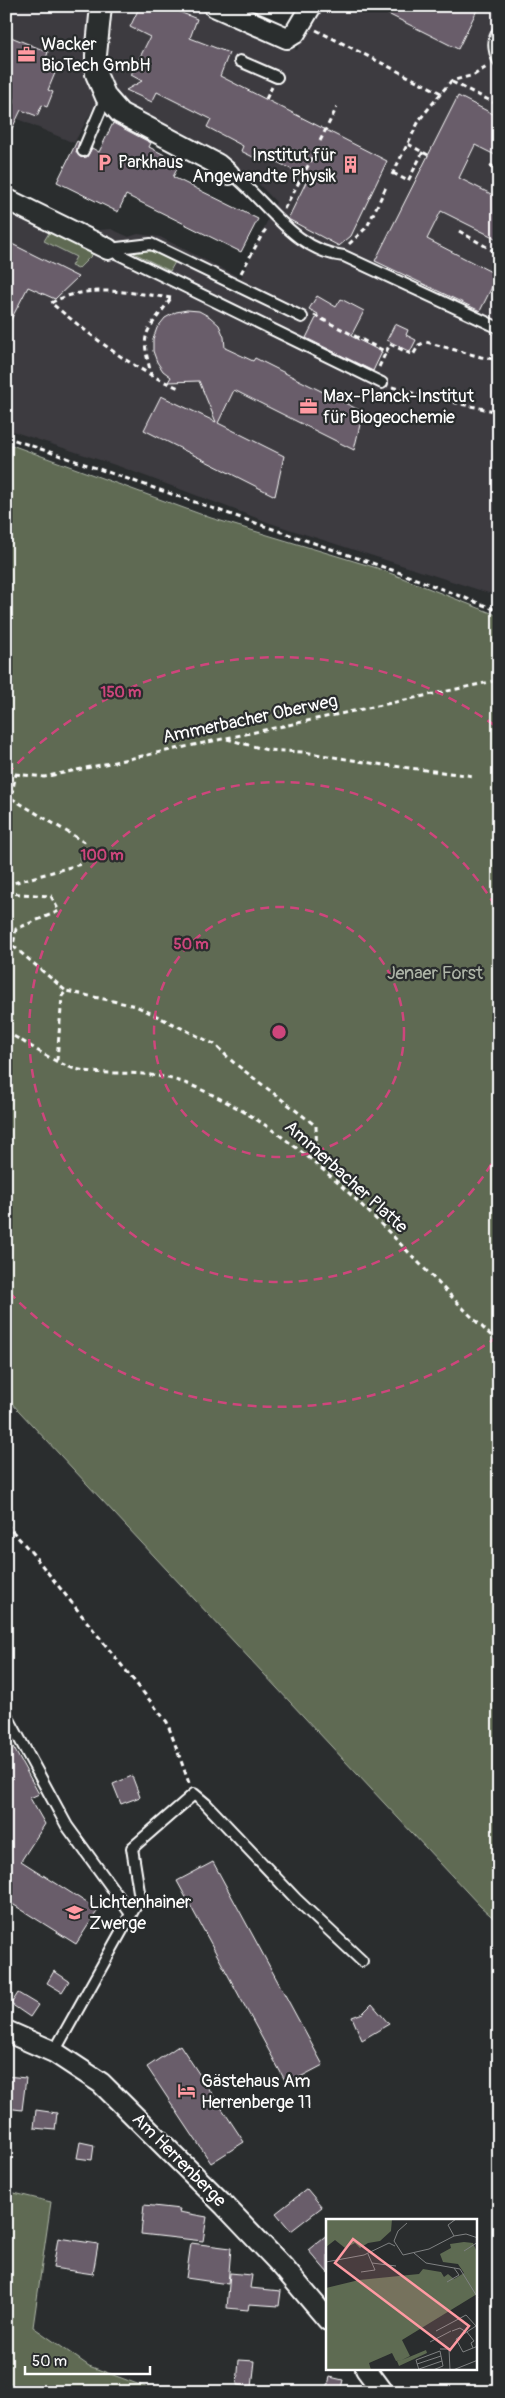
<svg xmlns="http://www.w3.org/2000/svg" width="505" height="2398" font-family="Pangolin,sans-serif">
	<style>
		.built { fill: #3d3b40 }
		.green { fill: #5e6b52; stroke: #aeb5a8 }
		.building { fill: #695d6b; stroke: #fff }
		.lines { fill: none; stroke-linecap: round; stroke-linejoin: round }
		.lane-casing { stroke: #fff; stroke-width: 14 }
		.street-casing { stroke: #fff; stroke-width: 24 }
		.path { stroke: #fff; stroke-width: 3; stroke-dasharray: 5 4; stroke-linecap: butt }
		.lane { stroke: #2a2d2e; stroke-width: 10 }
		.street { stroke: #2a2d2e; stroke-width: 20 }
		.ring { fill: none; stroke: #ce467c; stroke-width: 2.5; stroke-dasharray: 9 6 }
		.labels { text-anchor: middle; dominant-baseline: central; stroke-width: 4.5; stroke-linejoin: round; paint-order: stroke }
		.poi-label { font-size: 18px; fill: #fff; stroke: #2a2d2e; text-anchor: start }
		.street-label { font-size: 18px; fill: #fff; stroke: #2a2d2e }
		.park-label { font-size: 18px; fill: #aeb5a8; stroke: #2a2d2e }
		.inset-road { fill: none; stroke: #7f8182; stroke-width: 1 }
		.view { fill: #ff9aa2; fill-opacity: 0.15; stroke: #ff9aa2; stroke-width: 2.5 }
		.inset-edge { fill: none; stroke: #fff; stroke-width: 2.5 }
		.centre { fill: #ce467c; stroke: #2a2d2e; stroke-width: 2.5 }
		.ring-label { font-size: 15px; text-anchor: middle; font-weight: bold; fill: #ce467c; stroke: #2a2d2e; stroke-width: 4.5; stroke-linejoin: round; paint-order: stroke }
	</style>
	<rect width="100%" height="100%" fill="#2a2d2e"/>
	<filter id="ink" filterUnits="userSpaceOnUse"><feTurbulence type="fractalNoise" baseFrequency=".02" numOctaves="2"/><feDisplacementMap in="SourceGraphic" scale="10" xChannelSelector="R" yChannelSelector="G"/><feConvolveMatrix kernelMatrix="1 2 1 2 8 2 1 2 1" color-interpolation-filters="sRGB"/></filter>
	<g filter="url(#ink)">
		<g class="built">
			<polygon points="6,6 94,6 99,98 74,143 6,114"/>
			<polygon points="114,6 189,6 297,50 319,6 499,6 499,575 495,595 270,523 121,467 6,429 6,190 87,231 111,229 129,237 138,234 160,237 241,278 276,202 248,173 131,112 118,97 107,76 109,42"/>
		</g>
		<g class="green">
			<polygon points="52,228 96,251 78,269 71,266 76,257 44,241"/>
			<polygon points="143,250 155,252 175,262 170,271 134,253"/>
			<polygon points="6,443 211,518 377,568 499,616 499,1923 480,1906 6,1397"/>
			<polygon points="6,2191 51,2202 33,2327 89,2366 159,2392 6,2392"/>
		</g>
		<g class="building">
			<polygon points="140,6 165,6 197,19 190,38 229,53 220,76 387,161 351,236 339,246 288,219 308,178 260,153 257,159 241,151 243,146 207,127 211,119 157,92 152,102 126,90 142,81 131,75 150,37 130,27"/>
			<polygon points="372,6 479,6 458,49"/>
			<polygon points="6,35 48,52 43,68 55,73 48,90 53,92 47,107 42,105 37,116 21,110 6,141 6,108 11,107 14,101 11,95 6,94"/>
			<polygon points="458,96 499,117 499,157 475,145 459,178 499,198 499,240 441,211 427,239 499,276 499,291 492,287 480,311 375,261"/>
			<polygon points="113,123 151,143 149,147 180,163 173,177 258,219 241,252 126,195 118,212 57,182 77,141 79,142 76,152 80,157 87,157 92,148 99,152"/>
			<polygon points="6,241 78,277 55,299 28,287 6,329"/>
			<polygon points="317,296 336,307 341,299 364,311 351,336 382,352 373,371 306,338 318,314 309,309"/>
			<polygon points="187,310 199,311 210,317 219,325 224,337 225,348 253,361 255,358 363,412 354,450 234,390 218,423 284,456 275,496 144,430 161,396 216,422 199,381 168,382 171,377 163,371 157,362 153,351 153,339 157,328 165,318 176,312"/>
			<polygon points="395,324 408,330 406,335 416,340 410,352 387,340"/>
			<polygon points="6,1734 39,1794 30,1798 45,1824 21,1861 98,1910 76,1944 6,1900"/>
			<polygon points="132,1776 140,1797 121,1804 113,1784"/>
			<polygon points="213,1862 323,2065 287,2084 177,1881"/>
			<polygon points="54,1971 69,1981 62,1992 47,1983"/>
			<polygon points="18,1993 38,2005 30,2017 11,2004"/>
			<polygon points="372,2004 389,2024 362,2040 352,2017 363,2013"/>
			<polygon points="180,2045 244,2142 211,2163 147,2067"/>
			<polygon points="6,2076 26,2078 22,2110 6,2108"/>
			<polygon points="36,2110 57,2113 55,2130 34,2128"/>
			<polygon points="80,2142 94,2145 92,2160 77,2158"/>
			<polygon points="307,2189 322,2207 291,2231 276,2213"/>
			<polygon points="144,2205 180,2209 179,2212 207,2217 203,2241 141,2234"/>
			<polygon points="328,2234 328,2273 308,2250"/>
			<polygon points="58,2238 98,2244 93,2274 53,2268"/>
			<polygon points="191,2243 231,2248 228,2284 186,2278"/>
			<polygon points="230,2273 252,2275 250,2288 281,2291 279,2306 249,2304 248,2310 227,2308"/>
			<polygon points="239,2360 255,2361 252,2387 237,2385"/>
			<polygon points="330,2377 343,2380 340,2392 326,2392"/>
		</g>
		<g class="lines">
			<defs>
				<g id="lane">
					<path d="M 499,30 C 492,40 493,50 499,62"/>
					<polyline points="240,61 277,77"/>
					<polyline points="6,101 7,101"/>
					<polyline points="83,151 106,97"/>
					<path d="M 238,179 C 270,207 298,252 344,256 L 499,328"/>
					<polyline points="108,249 382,383"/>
					<polyline points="109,249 151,244 302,317"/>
					<polyline points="6,1714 67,1826 131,1914"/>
					<polyline points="54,2052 140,1898 132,1848 194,1794 206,1804 296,1899 362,1961"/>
				</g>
				<g id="street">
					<polyline points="101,6 96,55 96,74 106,97 120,113 217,164 229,174"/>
					<polyline points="214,6 287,38 295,33 311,6"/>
					<polyline points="6,199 108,249"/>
					<polyline points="6,2031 54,2052 101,2083 225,2206 283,2267 328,2320"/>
					<polyline points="366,2369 383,2392"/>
				</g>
			</defs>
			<use href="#lane" class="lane-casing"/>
			<use href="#street" class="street-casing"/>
			<g class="path">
				<polyline points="316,30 443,94"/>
				<polyline points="452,82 499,105"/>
				<polyline points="266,99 272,87"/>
				<polyline points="320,141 337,107"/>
				<polyline points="408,144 428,155"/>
				<polyline points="490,165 499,170"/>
				<polyline points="393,173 408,181 423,152"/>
				<polyline points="392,175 420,119 451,81 474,75 488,66"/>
				<polyline points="284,209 314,155"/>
				<polyline points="459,231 499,254"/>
				<polyline points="349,244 367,227 387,185"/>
				<polyline points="241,273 263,233 268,227"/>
				<path d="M 171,298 C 133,293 86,283 51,303 C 91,335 131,369 179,388"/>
				<polyline points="314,315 386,352 390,344 413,355 419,345 426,342 481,357 499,360"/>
				<polyline points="379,367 386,352"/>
				<path d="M 152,377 C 139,329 145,336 171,298"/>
				<polyline points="392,387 423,396 499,412"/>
				<polyline points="6,437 395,571 499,611"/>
				<polyline points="227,739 267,750 303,752 377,764 474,776"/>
				<polyline points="6,773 44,777 499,680"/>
				<polyline points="6,885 81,864 84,842 11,798 16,774"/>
				<polyline points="6,893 51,896 59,911 16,929 13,946 66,991"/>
				<path d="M 6,1032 C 28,1043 49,1060 72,1068 C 98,1076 126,1071 151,1075 C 168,1077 187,1083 202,1090 C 323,1144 404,1255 499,1343"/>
				<polyline points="57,1060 62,996 66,991 136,1006 214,1044 233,1062 316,1126 317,1165"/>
				<polyline points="6,1524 32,1553 167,1722 189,1783"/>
			</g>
			<use href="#lane" class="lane"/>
			<use href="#street" class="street"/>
		</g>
	</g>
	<g class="ring">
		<circle cx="279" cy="1032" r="125"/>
		<path d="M499 1151A250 250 0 1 1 499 913"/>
		<path d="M497 1337A375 375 0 0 1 7 1290M7 774A375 375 0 0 1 497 727"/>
	</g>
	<defs>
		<symbol id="office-bare" viewBox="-9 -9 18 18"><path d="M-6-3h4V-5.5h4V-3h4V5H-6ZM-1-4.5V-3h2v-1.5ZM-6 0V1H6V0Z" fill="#ff9aa2" stroke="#2a2d2e" stroke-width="2.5" paint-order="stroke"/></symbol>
		<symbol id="parking-bare" viewBox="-9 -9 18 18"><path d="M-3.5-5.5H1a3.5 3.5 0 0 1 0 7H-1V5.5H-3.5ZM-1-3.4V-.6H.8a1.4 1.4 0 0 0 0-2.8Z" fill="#ff9aa2" stroke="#2a2d2e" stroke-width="2.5" paint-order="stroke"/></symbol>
		<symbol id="building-bare" viewBox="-9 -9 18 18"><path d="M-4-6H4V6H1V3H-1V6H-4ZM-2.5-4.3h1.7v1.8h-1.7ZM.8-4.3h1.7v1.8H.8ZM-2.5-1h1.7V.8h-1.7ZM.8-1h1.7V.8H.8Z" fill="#ff9aa2" stroke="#2a2d2e" stroke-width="2.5" paint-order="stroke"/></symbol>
		<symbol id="school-bare" viewBox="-9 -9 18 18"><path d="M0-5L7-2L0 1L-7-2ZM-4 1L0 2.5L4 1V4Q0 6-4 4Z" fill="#ff9aa2" stroke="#2a2d2e" stroke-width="2.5" paint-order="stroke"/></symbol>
		<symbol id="hotel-bare" viewBox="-9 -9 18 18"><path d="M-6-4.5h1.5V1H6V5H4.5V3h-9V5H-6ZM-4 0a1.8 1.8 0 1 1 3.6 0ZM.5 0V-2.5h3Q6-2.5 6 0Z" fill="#ff9aa2" stroke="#2a2d2e" stroke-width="2.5" paint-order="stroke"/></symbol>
	</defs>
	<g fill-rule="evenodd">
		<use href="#office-bare" x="14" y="42" width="25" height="25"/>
		<use href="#parking-bare" x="92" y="150" width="25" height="25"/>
		<use href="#building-bare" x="338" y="152" width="25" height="25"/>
		<use href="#office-bare" x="296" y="394" width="25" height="25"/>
		<use href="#school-bare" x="62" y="1900" width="25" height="25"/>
		<use href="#hotel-bare" x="174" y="2078" width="25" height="25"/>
	</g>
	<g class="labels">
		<g class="poi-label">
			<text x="41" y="44">Wacker<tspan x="41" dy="21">BioTech GmbH</tspan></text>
			<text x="336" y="155" text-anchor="end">Institut für<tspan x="336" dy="21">Angewandte Physik</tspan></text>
			<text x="118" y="162">Parkhaus</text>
			<text x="323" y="396">Max-Planck-Institut<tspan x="323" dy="21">für Biogeochemie</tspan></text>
			<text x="89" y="1902">Lichtenhainer<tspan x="89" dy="21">Zwerge</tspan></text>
			<text x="201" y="2081">Gästehaus Am<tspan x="201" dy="21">Herrenberge 11</tspan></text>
		</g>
		<g class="street-label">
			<text transform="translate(250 719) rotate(-12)">Ammerbacher Oberweg</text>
			<text transform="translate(346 1177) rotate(42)">Ammerbacher Platte</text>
			<text transform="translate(179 2160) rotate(45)">Am Herrenberge</text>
		</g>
		<g class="park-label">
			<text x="435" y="973">Jenaer Forst</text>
		</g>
	</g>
	<g transform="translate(326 2219)">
		<rect width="151" height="151" fill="#2a2d2e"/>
		<path d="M 0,0 L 66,0 L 65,12 L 54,22 L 42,24 L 34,29 L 29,24 L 19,29 L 9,21 L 0,28 ZM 138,23 L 147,24 L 151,33 L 151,75 L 76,121 L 84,137 L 76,141 L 100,131 L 101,134 L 73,147 L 71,142 L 76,141 L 70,142 L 66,134 L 43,144 L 45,151 L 0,151 L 0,69 L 33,61 L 93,55 L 97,50 L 115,53 L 118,58 L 122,55 L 128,60 L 138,54 L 132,45 L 117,43 L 114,35 L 125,29 L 124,25 Z" fill="#5e6b52"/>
		<path class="inset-road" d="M 81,4 L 72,12 L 68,22 L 77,36 L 103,30 L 128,17 L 140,15 L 152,19M 128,17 L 122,6 L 130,0M 138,32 L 152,23M 88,34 L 100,44 L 134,50 L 152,79M 0,43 L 38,36 L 63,24 L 69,27M 46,44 L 70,47M 35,53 L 49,51 L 42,35M 121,63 L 133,56 L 128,49M 150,107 L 130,120 L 137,133 L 152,127M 110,112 L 140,96 L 150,107M 126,112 L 134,109 L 140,113M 141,113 L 148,122 L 145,124 L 147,129M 104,123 L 125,112M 114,130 L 123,130 L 124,151M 91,145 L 115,137M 93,150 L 116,142M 93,151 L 90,141 L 114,132 L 117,147 L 107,151M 127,151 L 152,141"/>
		<path class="view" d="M 27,20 L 143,107 L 124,131 L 9,44 Z"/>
		<rect width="151" height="151" class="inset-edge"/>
	</g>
	<circle cx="279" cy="1032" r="8" class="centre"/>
	<g class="ring-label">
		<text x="121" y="697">150 m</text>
		<text x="102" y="860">100 m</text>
		<text x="191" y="949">50 m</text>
	</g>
	<rect width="505" height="2398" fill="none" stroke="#2a2d2e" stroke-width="25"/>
	<rect x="12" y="12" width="480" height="2373" fill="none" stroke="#fff" stroke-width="2" filter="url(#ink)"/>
	<path d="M25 2366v8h125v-8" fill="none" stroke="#ffffff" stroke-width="2.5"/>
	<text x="32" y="2366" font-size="15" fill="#ffffff" stroke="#2a2d2e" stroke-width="4" paint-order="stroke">50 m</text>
</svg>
